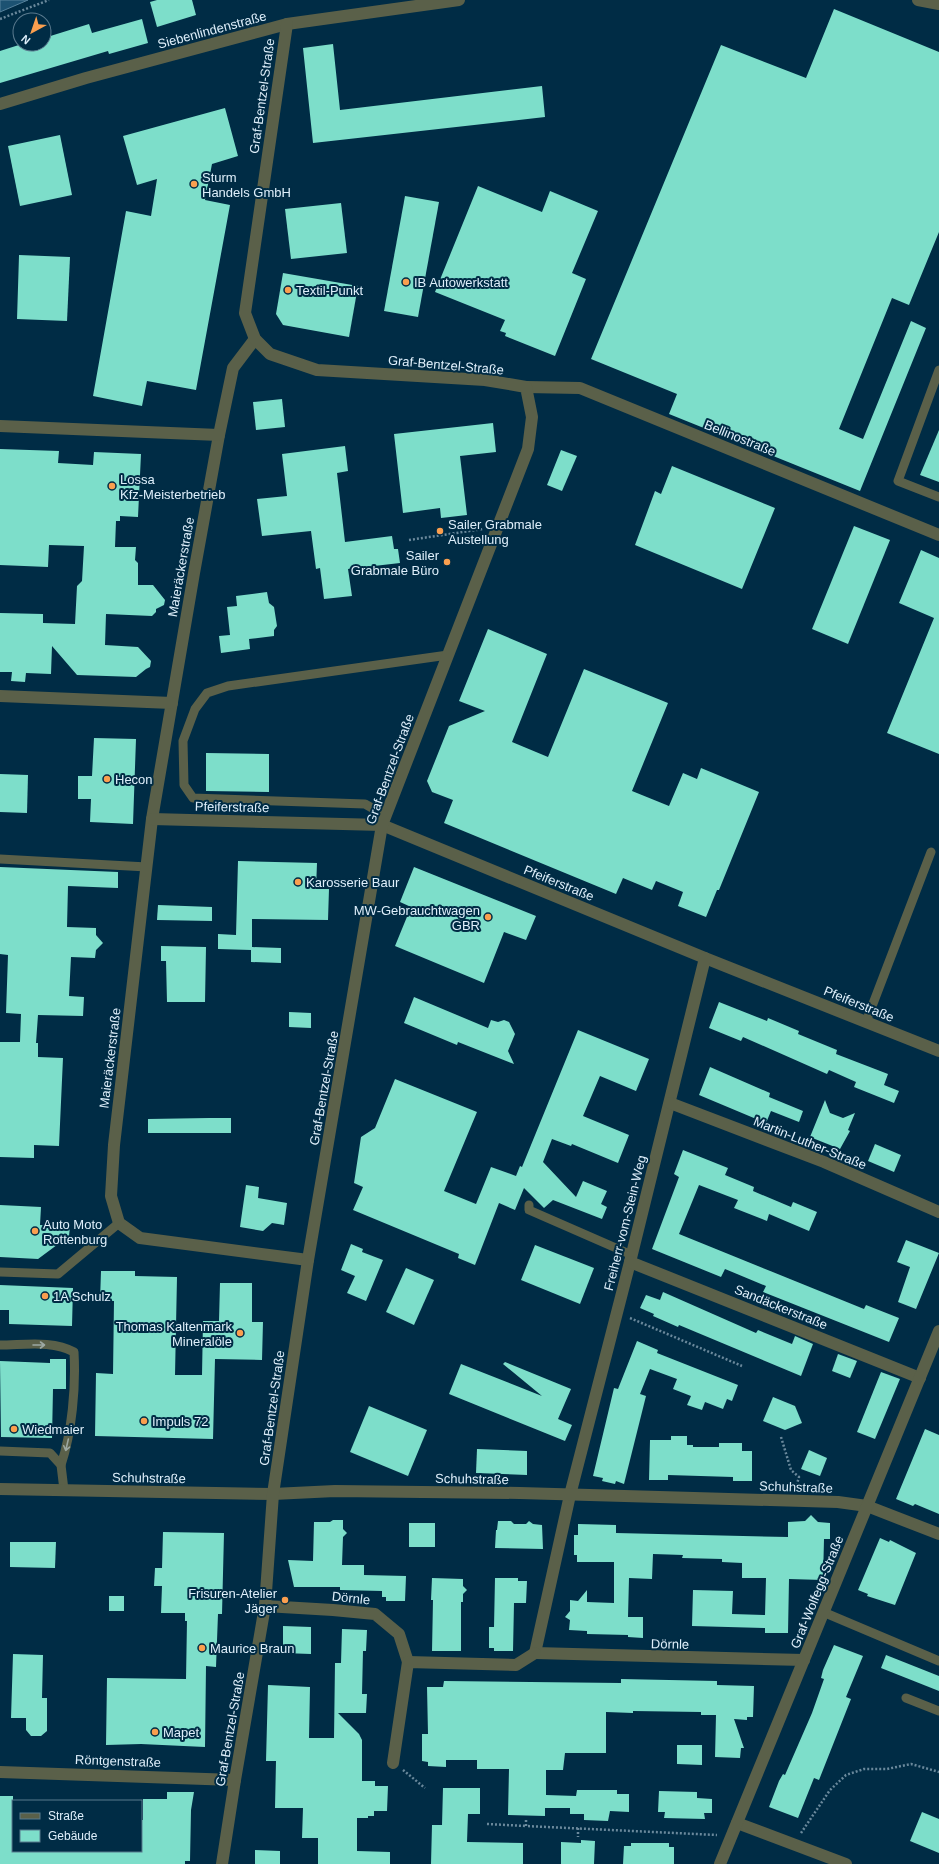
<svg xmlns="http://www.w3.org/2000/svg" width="939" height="1864" font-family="Helvetica,sans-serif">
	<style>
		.water { fill: #1c5272; stroke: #56819b }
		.building { fill: #7ddeca }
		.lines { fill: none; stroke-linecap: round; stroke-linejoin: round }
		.path { stroke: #6a899c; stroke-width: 2.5; stroke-dasharray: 2 2; stroke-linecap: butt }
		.lane { stroke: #5a6049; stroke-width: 9 }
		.street { stroke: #5a6049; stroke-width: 12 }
		.oneway { stroke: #9ca8a2 }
		.poi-dot { fill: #fa9f4f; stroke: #002c45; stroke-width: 1.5 }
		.labels { text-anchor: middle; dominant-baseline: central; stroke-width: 4; stroke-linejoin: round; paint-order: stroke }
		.street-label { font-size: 13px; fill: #deeffb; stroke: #002c45 }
		.poi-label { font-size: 13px; fill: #deeffb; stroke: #002c45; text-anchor: start }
	</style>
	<rect width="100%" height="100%" fill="#002c45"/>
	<polygon class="water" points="0,0 28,0 0,12"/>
	<g class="building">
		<polygon points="157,0 192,0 196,15 157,27 150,2"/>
		<polygon points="834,9 939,52 939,232 909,305 892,298 839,429 863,439 911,321 926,328 860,491 669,414 677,394 591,359 721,45 806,78"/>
		<polygon points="142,19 148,43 109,54 108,51 0,83 0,51 22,44 44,44 44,38 89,24 92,33"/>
		<polygon points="333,44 340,110 542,86 545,117 313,143 303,48"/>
		<polygon points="225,108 238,156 212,164 205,200 230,205 196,390 147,381 142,406 93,396 126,211 151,216 157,179 137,185 123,136"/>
		<polygon points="60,135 72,195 20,206 8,146"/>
		<polygon points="478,186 542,212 550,191 598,211 572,273 586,279 555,356 505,336 506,333 500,331 505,320 435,292"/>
		<polygon points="405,196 439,202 418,317 384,311"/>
		<polygon points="341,203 347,253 291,259 285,209"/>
		<polygon points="19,255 70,257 67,321 17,319"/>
		<polygon points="283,273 358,286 349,337 283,325 276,314"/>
		<polygon points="282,399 285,427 256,430 253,402"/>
		<polygon points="493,423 496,452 460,456 467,515 441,518 440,508 403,513 394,434"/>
		<polygon points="939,430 939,482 920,475"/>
		<polygon points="345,446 348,471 337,473 345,542 392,536 394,549 398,549 400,563 348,569 352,596 324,599 320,568 316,569 311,531 262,536 257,499 287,496 282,454"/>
		<polygon points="0,449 59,451 58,463 93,465 94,452 141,454 138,517 120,516 120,521 116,521 115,547 136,547 135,560 138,563 138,585 153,585 165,600 164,605 156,609 156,612 152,616 106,614 105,645 138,647 151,661 150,667 146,669 136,677 77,675 52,646 51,674 26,673 25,682 11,681 12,672 0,672 0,613 43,614 43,623 75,624 77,586 82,581 84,546 49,545 48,567 0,565"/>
		<polygon points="561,450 577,456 562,491 547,485"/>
		<polygon points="672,466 775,508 742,589 635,545 655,491 661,494"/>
		<polygon points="854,526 890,540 848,644 812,629"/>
		<polygon points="921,550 939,558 939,754 887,733 934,618 899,603"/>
		<polygon points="267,592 269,603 274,607 277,626 274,630 274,636 249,639 250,649 221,653 219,636 230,635 227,607 237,606 236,596"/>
		<polygon points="488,629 547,654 512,742 548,757 584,669 668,703 632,791 669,806 683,773 697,779 701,768 759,792 719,890 717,890 706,917 678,906 683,892 656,881 652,890 623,878 616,894 444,823 453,800 432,792 427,781 449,726 485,711 459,701"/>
		<polygon points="94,738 136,739 133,824 90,822 91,799 78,799 78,776 92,776"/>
		<polygon points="206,753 269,754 269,792 206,791"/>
		<polygon points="0,774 28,775 27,813 0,812"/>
		<polygon points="238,861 317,863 316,889 329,889 328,920 252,919 252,947 281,948 281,963 251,962 251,950 218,949 218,934 236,935"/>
		<polygon points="0,867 118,872 118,888 68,886 67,927 96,928 96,935 103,943 96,950 95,958 71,957 69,996 84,997 83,1016 38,1015 36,1043 38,1043 38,1057 63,1058 59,1146 34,1145 34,1158 0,1157 0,1042 20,1042 21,1014 6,1013 8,955 0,954"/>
		<polygon points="414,867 536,916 526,940 504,932 484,983 395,946 411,907 400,902"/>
		<polygon points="158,905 212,907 212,921 157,920"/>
		<polygon points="161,946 206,947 205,1002 167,1002 166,961 161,961"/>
		<polygon points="414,997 488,1028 491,1020 498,1022 504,1020 509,1022 515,1034 508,1051 514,1064 458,1042 457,1045 404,1023"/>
		<polygon points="719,1002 767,1021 768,1018 799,1031 798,1034 837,1050 836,1054 888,1074 884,1085 899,1091 894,1103 854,1087 856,1082 829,1070 827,1074 743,1037 741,1041 709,1028"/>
		<polygon points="289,1012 311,1013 311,1028 289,1027"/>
		<polygon points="578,1030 649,1059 636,1091 600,1076 583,1116 629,1135 618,1163 572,1144 571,1146 552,1139 543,1162 576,1197 583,1181 607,1191 601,1204 607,1207 602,1219 553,1200 544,1208 524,1188 515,1210 499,1203 475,1265 458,1258 459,1254 353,1210 363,1187 354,1183 361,1137 375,1128 395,1079 477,1112 444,1191 476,1204 491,1167 516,1176 520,1166 522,1167"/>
		<polygon points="710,1067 770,1093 769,1097 803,1111 799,1122 771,1111 766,1123 699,1095"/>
		<polygon points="825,1100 830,1113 843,1118 855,1113 848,1130 850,1131 840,1149 810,1137"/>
		<polygon points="209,1118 231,1118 231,1133 148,1133 148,1119"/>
		<polygon points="875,1144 901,1155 894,1172 868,1161"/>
		<polygon points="683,1150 728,1168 725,1175 754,1187 753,1191 791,1207 793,1202 817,1212 809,1231 769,1214 767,1221 734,1208 738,1200 699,1185 679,1234 864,1309 866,1305 899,1318 889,1342 763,1292 766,1286 725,1269 721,1277 652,1249 679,1177 674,1174"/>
		<polygon points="246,1185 259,1187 258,1198 287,1203 284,1225 272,1223 263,1231 240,1227"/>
		<polygon points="0,1205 41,1207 40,1225 70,1226 69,1236 38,1259 0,1257"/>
		<polygon points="906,1240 939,1253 916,1309 898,1302 910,1267 897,1262"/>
		<polygon points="351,1244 363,1249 362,1252 383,1260 366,1301 347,1293 355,1276 341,1270"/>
		<polygon points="535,1245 594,1268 580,1304 521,1280"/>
		<polygon points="406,1268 434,1280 414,1325 386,1312"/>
		<polygon points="101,1271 135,1271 135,1276 177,1277 175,1375 202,1375 203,1321 219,1321 220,1283 252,1283 252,1322 263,1322 262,1360 215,1359 213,1439 95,1436 96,1373 113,1374 114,1301 100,1301"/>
		<polygon points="0,1285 73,1288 72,1326 9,1324 9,1310 0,1310"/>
		<polygon points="663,1292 756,1333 758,1330 792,1344 795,1336 813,1344 801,1376 679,1325 678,1327 653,1316 654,1314 640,1308 646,1295 660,1300"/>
		<polygon points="637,1341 658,1350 657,1353 738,1385 732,1401 727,1399 723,1409 705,1402 702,1410 687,1405 691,1396 673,1389 677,1379 650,1369 640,1394 646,1396 624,1484 616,1481 615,1484 602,1481 603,1478 593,1476 614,1388 618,1389"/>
		<polygon points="838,1354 857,1361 850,1378 832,1371"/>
		<polygon points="50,1359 66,1359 66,1389 53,1389 52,1438 1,1437 0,1361 50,1363"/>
		<polygon points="505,1362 571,1389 558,1419 572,1425 565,1441 449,1394 461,1364 542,1396 503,1364"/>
		<polygon points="881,1372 900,1379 875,1439 857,1432"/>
		<polygon points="773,1397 795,1406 802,1423 785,1430 763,1421"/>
		<polygon points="369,1406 427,1430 408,1476 350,1452"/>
		<polygon points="925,1429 939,1435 939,1514 915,1504 913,1506 896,1499"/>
		<polygon points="671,1436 687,1436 687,1445 693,1445 693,1447 719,1447 719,1443 742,1443 742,1451 752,1451 752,1481 733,1481 733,1477 668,1475 668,1480 649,1480 650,1440 671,1440"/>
		<polygon points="477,1449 527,1451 527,1475 476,1473"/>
		<polygon points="809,1450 827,1458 820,1476 801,1469"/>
		<polygon points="811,1515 818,1522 830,1523 830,1539 824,1539 823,1580 789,1579 788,1633 765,1633 765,1628 692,1626 693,1590 733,1591 732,1614 765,1615 766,1578 742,1578 742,1563 722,1562 722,1559 682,1558 683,1555 653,1554 652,1579 629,1578 628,1617 643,1617 643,1638 628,1637 628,1635 587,1634 587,1631 569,1630 570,1620 565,1617 570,1611 570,1600 578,1601 587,1590 587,1602 614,1603 614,1562 577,1562 577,1555 574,1555 574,1535 578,1535 578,1524 616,1525 616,1533 788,1537 788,1522 805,1521"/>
		<polygon points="333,1520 343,1520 343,1529 347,1533 343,1537 342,1565 364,1565 364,1575 406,1576 405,1601 386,1601 386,1597 382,1597 382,1591 340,1590 340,1587 294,1587 288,1560 313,1561 314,1522 330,1522"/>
		<polygon points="498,1521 511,1521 514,1524 526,1524 529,1521 533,1524 542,1525 543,1549 495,1548 496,1530 497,1530"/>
		<rect x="409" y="1523" width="26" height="24"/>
		<polygon points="163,1532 224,1533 222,1614 218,1614 216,1667 206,1666 205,1747 141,1744 106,1745 107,1678 186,1679 187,1621 185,1621 185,1613 161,1613 162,1586 154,1586 155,1568 162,1568"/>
		<polygon points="880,1538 889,1542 890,1540 916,1553 895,1605 867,1596 868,1594 858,1590"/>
		<polygon points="10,1542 56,1542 55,1568 10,1567"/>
		<polygon points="432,1578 463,1579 463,1586 467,1590 463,1594 463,1602 461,1602 461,1651 432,1651 433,1600 431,1600"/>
		<polygon points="495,1578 518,1578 518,1581 527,1581 526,1603 514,1603 513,1651 494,1651 494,1648 489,1648 489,1627 494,1627"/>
		<rect x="109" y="1596" width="15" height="15"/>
		<polygon points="283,1626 311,1627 311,1654 283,1653"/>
		<polygon points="342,1629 367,1630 366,1651 363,1651 362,1694 367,1694 366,1713 338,1713 359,1734 362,1740 362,1781 375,1781 375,1786 388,1786 387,1811 374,1811 374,1816 368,1816 368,1818 357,1818 357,1851 390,1852 390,1864 318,1864 318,1838 302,1838 303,1808 275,1808 276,1761 266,1761 268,1685 310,1687 309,1738 334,1738 335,1663 341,1663"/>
		<polygon points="834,1645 863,1656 846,1697 851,1699 819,1780 814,1778 798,1818 769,1807 779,1781 783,1774 785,1775 812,1713 824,1679 821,1678 823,1670"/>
		<polygon points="13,1654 43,1655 42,1698 47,1698 47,1731 41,1736 31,1736 26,1730 26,1718 11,1718"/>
		<polygon points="886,1655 939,1676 939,1691 881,1668"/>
		<polygon points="621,1679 717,1681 717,1685 754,1686 753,1717 747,1717 747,1720 734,1719 744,1748 741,1748 740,1758 715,1757 716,1715 701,1715 701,1712 633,1711 633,1713 606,1712 606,1753 565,1753 563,1770 546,1770 546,1795 576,1796 577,1790 617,1790 617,1794 629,1794 629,1812 610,1811 608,1821 584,1820 584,1814 570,1814 570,1808 545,1808 545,1816 508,1815 509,1769 477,1769 477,1760 446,1760 446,1767 428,1766 428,1762 422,1761 422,1734 428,1734 427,1687 443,1687 444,1681 621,1683"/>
		<polygon points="677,1745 702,1745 702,1765 677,1764"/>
		<polygon points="443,1788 480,1788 480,1814 468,1814 467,1842 523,1843 523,1864 431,1864 432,1825 442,1825"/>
		<polygon points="659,1791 697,1792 697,1798 712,1799 712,1813 704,1813 705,1819 664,1818 665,1812 658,1812"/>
		<polygon points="167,1792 194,1792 191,1810 190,1861 185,1861 185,1864 0,1864 0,1796 13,1796 13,1851 141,1851 141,1820 143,1820 143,1799 167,1799"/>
		<polygon points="922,1812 939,1819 939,1853 910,1841"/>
		<polygon points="581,1840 595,1841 594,1864 561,1864 561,1842 581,1843"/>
		<polygon points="631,1843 669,1843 669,1847 674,1847 674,1864 623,1864 624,1846 631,1846"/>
		<polygon points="255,1850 280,1851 280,1864 255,1864"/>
	</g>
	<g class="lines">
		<g class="path">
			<polyline points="0,19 49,0"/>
			<polyline points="409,540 483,529"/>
			<polyline points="630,1318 742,1366"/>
			<polyline points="781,1437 791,1470 799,1477 796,1487"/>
			<polyline points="403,1770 425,1788"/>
			<polyline points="526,1820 526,1826 717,1835"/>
			<polyline points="487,1824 526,1826"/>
			<polyline points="578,1828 578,1837"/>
			<polyline points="801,1833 830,1790 846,1775 864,1769 887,1769 911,1764 939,1772"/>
		</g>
		<g class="lane">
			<polyline points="939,370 898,481 939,497"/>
			<polyline points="386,816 365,804 193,798 184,785 183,741 195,709 207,693 228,686 448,655"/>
			<polyline points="0,859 147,867"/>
			<polyline points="866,1022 931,852"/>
			<polyline points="529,1205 529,1210 632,1255"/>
			<polyline points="0,1272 58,1274 119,1223"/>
			<path d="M 0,1345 C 24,1345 53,1340 74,1352 C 76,1387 72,1432 61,1465"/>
			<polyline points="0,1451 50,1453 61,1465 64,1490"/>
			<polyline points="823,1612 939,1661"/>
			<polyline points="906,1698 939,1711"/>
		</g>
		<g class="street">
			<polyline points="918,0 939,4"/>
			<polyline points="0,104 86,78 287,24 459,0"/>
			<polyline points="255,339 233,368 219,435 194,573 152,819 114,1145 111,1196 119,1223 140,1238 308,1260"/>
			<polyline points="526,387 580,388 939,535"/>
			<polyline points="0,426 219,435"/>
			<polyline points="0,696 172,703"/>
			<polyline points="152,819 382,825 705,958 939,1051"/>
			<polyline points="705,958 630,1262 570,1495 535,1653 804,1660"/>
			<polyline points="670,1103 824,1162 939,1212"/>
			<polyline points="630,1262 920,1378"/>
			<polyline points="0,1489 273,1494 335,1491 520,1493 838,1502 867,1506 939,1534"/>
			<polyline points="265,1606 333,1610 375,1614 399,1634 408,1662"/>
			<polyline points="393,1763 408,1662 516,1665 535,1653"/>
			<polyline points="0,1772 235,1780"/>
			<polyline points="737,1823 846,1864"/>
			<polyline points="222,1864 235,1780 265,1606 273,1494 308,1260 382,825 528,449 532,417 526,387 485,380 317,370 270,354 255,339 245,313 287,24"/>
			<polyline points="720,1864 939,1331"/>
		</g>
	</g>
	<defs><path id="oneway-shaft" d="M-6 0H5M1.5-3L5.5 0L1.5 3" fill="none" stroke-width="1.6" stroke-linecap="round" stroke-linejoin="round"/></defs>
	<g class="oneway">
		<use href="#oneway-shaft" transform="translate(39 1345)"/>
		<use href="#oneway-shaft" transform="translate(67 1445) rotate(103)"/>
	</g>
	<g class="poi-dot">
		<circle cx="194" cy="184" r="4"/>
		<circle cx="406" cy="282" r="4"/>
		<circle cx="288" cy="290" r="4"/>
		<circle cx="112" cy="486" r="4"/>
		<circle cx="440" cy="531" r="4"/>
		<circle cx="447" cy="562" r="4"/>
		<circle cx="107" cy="779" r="4"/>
		<circle cx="298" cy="882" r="4"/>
		<circle cx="488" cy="917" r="4"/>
		<circle cx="35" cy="1231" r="4"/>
		<circle cx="45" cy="1296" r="4"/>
		<circle cx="240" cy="1333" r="4"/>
		<circle cx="144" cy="1421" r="4"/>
		<circle cx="14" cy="1429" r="4"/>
		<circle cx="285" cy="1600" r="4"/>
		<circle cx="202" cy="1648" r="4"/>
		<circle cx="155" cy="1732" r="4"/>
	</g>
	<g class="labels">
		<g class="street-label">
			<text transform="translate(212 30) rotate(-15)">Siebenlindenstraße</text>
			<text transform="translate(262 96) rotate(-82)">Graf-Bentzel-Straße</text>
			<text transform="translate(446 365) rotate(5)">Graf-Bentzel-Straße</text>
			<text transform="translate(740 438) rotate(22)">Bellinostraße</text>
			<text transform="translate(181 567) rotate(-80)">Maieräckerstraße</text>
			<text transform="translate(390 769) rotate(-70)">Graf-Bentzel-Straße</text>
			<text transform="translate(232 807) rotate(1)">Pfeiferstraße</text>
			<text transform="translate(559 883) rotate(22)">Pfeiferstraße</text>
			<text transform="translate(859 1004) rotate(22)">Pfeiferstraße</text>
			<text transform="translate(110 1058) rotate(-83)">Maieräckerstraße</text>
			<text transform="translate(324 1088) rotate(-80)">Graf-Bentzel-Straße</text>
			<text transform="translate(810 1143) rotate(22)">Martin-Luther-Straße</text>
			<text transform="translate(625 1223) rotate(-76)">Freiherr-vom-Stein-Weg</text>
			<text transform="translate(781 1307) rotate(22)">Sandäckerstraße</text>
			<text transform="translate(272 1408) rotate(-82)">Graf-Bentzel-Straße</text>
			<text transform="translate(149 1478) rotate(1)">Schuhstraße</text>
			<text transform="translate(472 1479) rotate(1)">Schuhstraße</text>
			<text transform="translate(796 1487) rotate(2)">Schuhstraße</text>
			<text transform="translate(817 1592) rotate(-68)">Graf-Wolfegg-Straße</text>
			<text transform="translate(351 1598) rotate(6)">Dörnle</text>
			<text transform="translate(670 1644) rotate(1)">Dörnle</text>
			<text transform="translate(230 1729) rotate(-80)">Graf-Bentzel-Straße</text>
			<text transform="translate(118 1761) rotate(2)">Röntgenstraße</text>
		</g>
		<g class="poi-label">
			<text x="202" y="177">Sturm<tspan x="202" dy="15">Handels GmbH</tspan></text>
			<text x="414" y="282">IB Autowerkstatt</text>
			<text x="296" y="290">Textil-Punkt</text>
			<text x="120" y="479">Lossa<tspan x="120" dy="15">Kfz-Meisterbetrieb</tspan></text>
			<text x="448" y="524">Sailer Grabmale<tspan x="448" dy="15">Austellung</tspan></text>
			<text x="439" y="555" text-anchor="end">Sailer<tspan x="439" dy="15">Grabmale Büro</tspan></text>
			<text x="115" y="779">Hecon</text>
			<text x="306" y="882">Karosserie Baur</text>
			<text x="480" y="910" text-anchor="end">MW-Gebrauchtwagen<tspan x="480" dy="15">GBR</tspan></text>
			<text x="43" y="1224">Auto Moto<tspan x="43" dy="15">Rottenburg</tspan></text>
			<text x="53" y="1296">1A Schulz</text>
			<text x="232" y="1326" text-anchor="end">Thomas Kaltenmark<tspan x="232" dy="15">Mineralöle</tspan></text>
			<text x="152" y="1421">Impuls 72</text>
			<text x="22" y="1429">Wiedmaier</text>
			<text x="277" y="1593" text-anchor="end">Frisuren-Atelier<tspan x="277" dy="15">Jäger</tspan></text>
			<text x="210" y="1648">Maurice Braun</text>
			<text x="163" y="1732">Mapet</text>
		</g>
	</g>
	<rect x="12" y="1800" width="130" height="52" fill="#002c45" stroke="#597a8e"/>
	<rect x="20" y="1813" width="20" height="6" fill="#5a6049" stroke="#597a8e"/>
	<text x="48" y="1820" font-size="12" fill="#deeffb">Straße</text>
	<rect x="20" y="1830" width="20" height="12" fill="#7ddeca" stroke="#597a8e"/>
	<text x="48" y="1840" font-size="12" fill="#deeffb">Gebäude</text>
	<g transform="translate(32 32) rotate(220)"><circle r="19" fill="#002c45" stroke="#597a8e"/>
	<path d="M0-3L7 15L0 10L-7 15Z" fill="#fa9f4f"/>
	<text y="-6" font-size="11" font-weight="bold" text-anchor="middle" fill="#deeffb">N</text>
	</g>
</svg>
